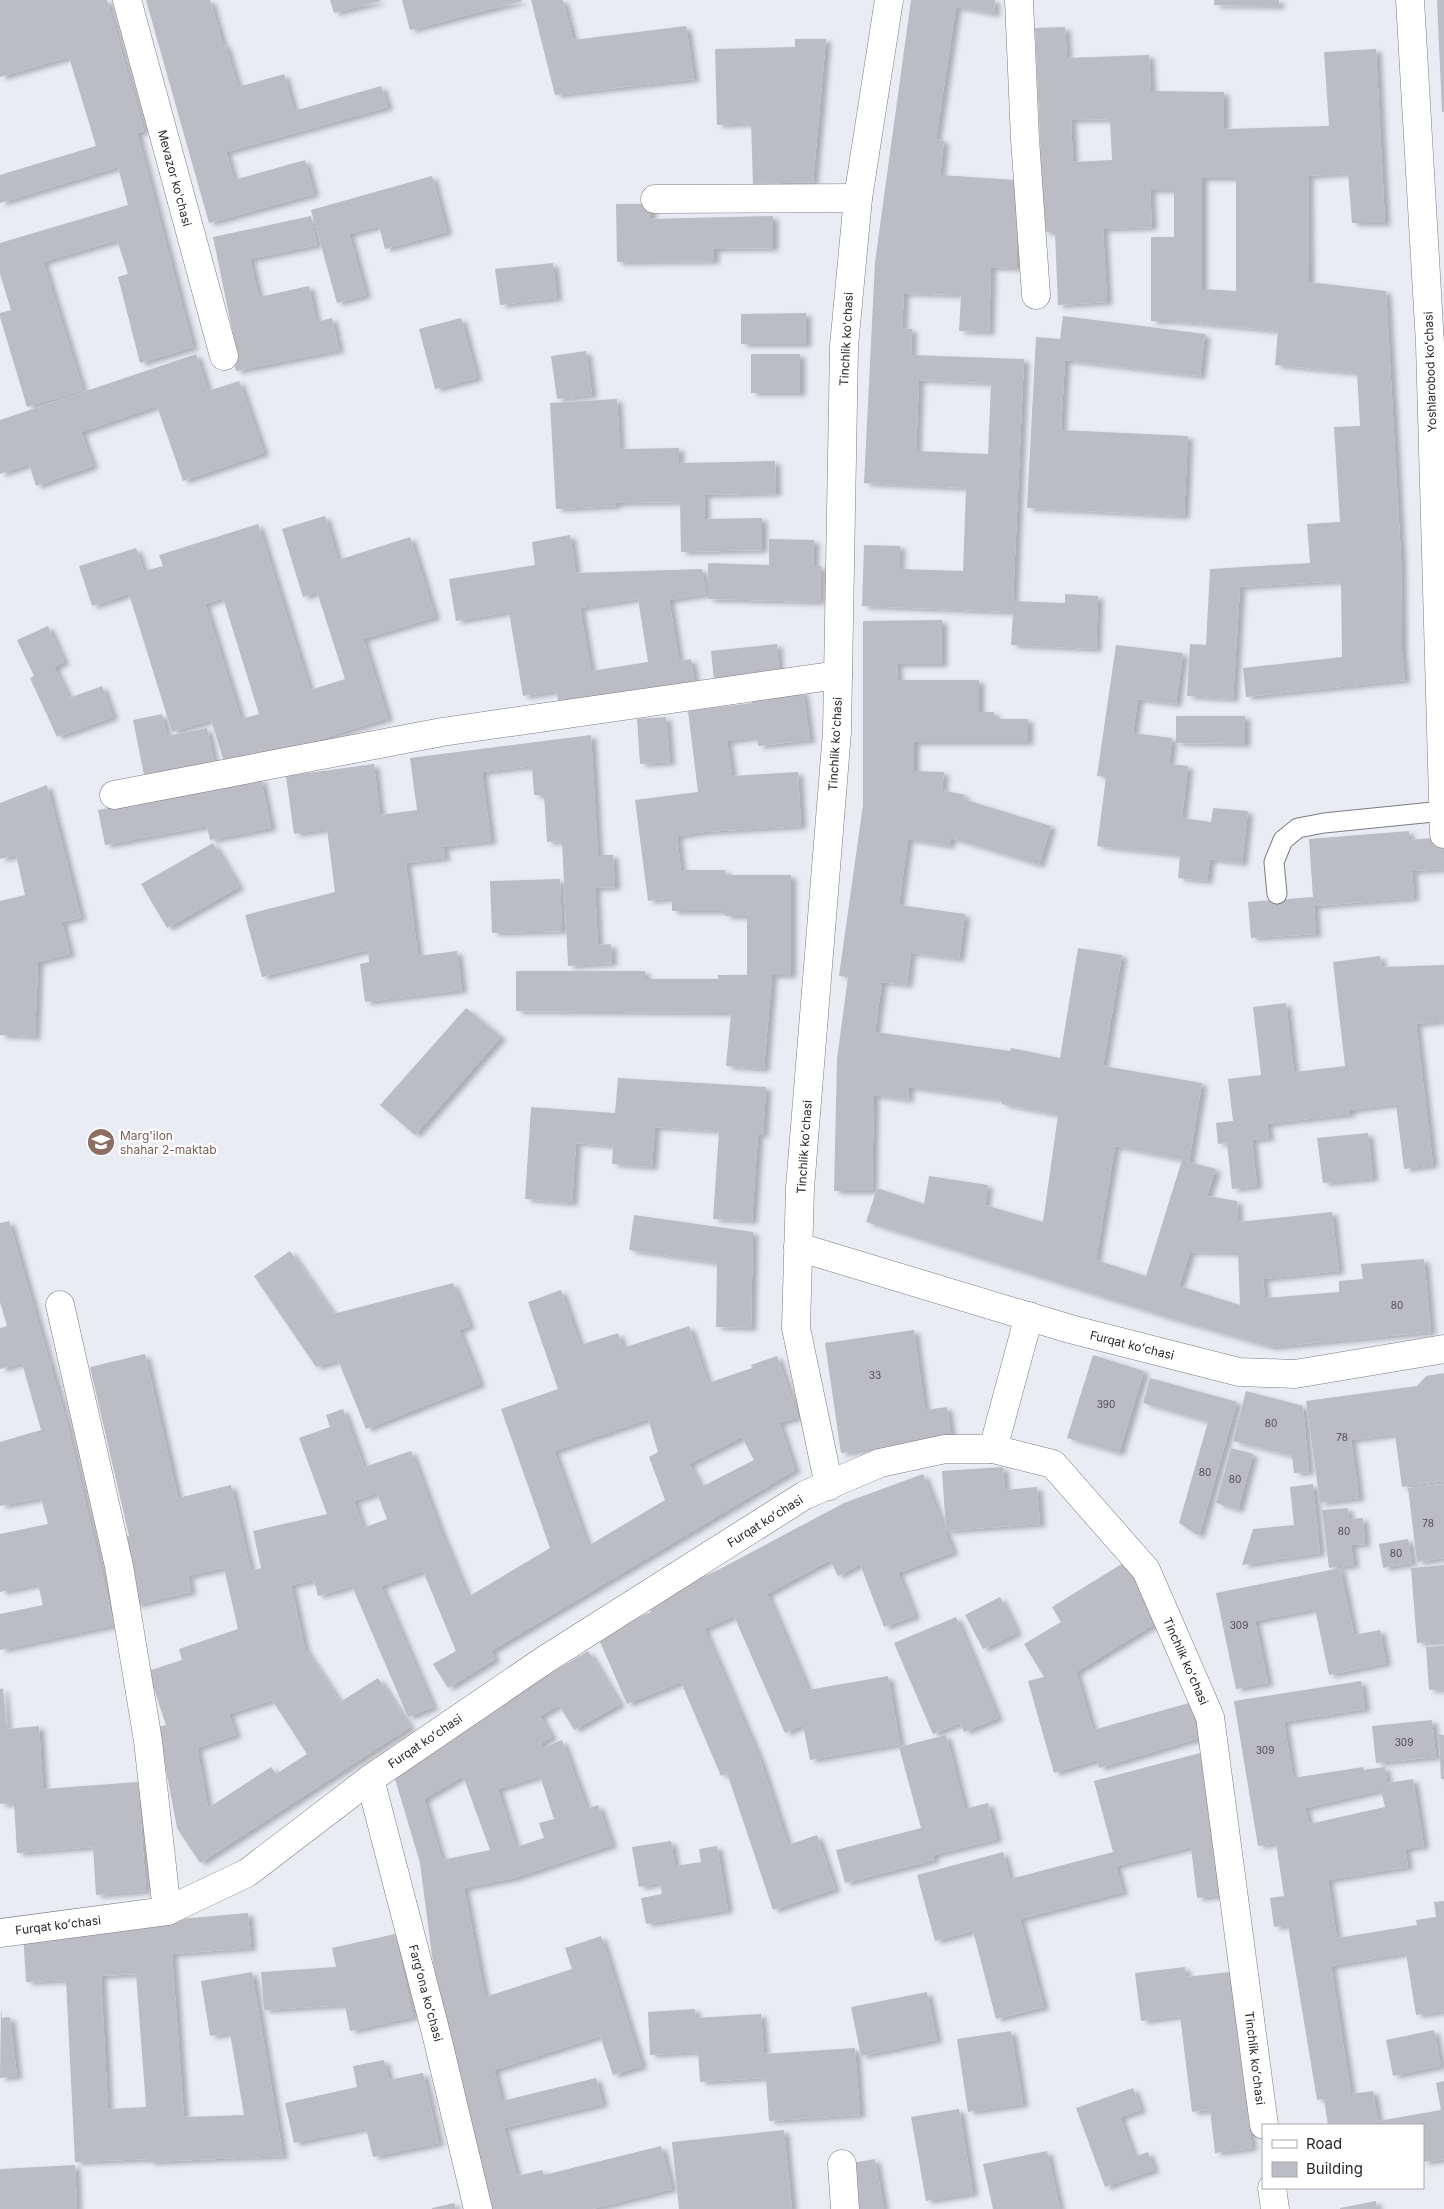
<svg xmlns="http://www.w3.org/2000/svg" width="1444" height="2209" font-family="Inter,sans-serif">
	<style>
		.building { fill: #bbbcc4; fill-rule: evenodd; filter: url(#shadow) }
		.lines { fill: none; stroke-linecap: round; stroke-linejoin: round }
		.lane-casing { stroke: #7b7c84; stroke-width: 21 }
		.street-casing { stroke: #7b7c84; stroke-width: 29 }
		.lane { stroke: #fff; stroke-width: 19 }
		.street { stroke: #fff; stroke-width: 28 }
		.labels { text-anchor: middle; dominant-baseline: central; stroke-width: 4.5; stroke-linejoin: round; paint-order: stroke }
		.number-label { font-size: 10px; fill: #4e4e52 }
		.street-label { font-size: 12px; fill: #29292c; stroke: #fff }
		.education-label { font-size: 12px; fill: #785e54; stroke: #fff; text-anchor: start }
	</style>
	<defs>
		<filter id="shadow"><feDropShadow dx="5.5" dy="3" stdDeviation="2.5" flood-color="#0004"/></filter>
	</defs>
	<rect width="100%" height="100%" fill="#eaecf4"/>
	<g class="building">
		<polygon points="0,0 107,0 144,131 137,133 193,347 140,363 118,277 128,274 117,240 43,262 83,390 27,407 0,317 0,313 11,310 0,274 0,243 128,205 118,167 0,203 0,175 96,146 69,57 0,77"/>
		<polygon points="146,0 210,0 223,45 225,44 238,87 284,74 294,111 381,86 388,107 226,152 234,180 305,160 314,194 209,223"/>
		<polygon points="330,0 380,0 380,1 334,13"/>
		<polygon points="402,0 521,0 522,1 410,30"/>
		<polygon points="531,0 563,0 573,40 686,26 694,79 555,95"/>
		<path d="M 911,0 L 995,0 L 994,14 L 956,7 L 936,139 L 944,141 L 940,175 L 1016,180 L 1017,268 L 991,267 L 989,332 L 959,331 L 961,295 L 904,293 L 902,328 L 912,329 L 911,355 L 1024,359 L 1013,601 L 1065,603 L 1065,594 L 1098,596 L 1096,649 L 1011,645 L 1013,612 L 862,606 L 864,545 L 900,546 L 899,569 L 963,571 L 966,488 L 864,483 L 875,262 ZM 919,380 L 991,383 L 988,454 L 916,451 Z"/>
		<polygon points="1214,0 1279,0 1279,6 1214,5"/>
		<polygon points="1437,0 1444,0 1444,112 1442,112"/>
		<path d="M 1065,27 L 1067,58 L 1149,55 L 1151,91 L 1224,92 L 1224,129 L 1329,126 L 1324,52 L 1376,49 L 1385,223 L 1352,223 L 1348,173 L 1308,176 L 1309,282 L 1386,291 L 1401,558 L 1402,651 L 1405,680 L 1246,697 L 1243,668 L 1342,657 L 1341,581 L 1240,587 L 1233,699 L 1187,696 L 1190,644 L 1206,645 L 1210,569 L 1310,563 L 1307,524 L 1340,522 L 1334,427 L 1360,426 L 1357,373 L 1275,365 L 1278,331 L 1175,321 L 1151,321 L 1151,237 L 1174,237 L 1174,190 L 1150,190 L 1152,227 L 1103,229 L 1107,302 L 1058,305 L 1055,232 L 1044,232 L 1035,28 ZM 1110,119 L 1112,160 L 1073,162 L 1071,120 ZM 1202,178 L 1236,178 L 1236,291 L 1202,289 Z"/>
		<polygon points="795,39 826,39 813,182 753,184 751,123 717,125 715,49 795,47"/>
		<polygon points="432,176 447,232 385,249 379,226 349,234 366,295 337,303 311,210"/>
		<polygon points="616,204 651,204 651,219 773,216 773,248 714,249 714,261 617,262"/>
		<polygon points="311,216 317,245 250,259 259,297 309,286 316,322 332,318 339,350 236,371 230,340 234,339 213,237"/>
		<polygon points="553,263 557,298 500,305 495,269"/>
		<polygon points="806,313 806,344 741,344 741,314"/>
		<polygon points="1063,316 1205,334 1200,376 1065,360 1061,430 1188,436 1184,516 1027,508 1036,337 1060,339"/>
		<polygon points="461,318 477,378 435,389 419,329"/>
		<polygon points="586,351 592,395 557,399 551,356"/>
		<polygon points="196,354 208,391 239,381 264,453 183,481 157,406 81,432 93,466 36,486 29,464 0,474 0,420"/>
		<rect x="751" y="354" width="49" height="39"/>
		<polygon points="617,399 620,449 679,448 679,463 775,461 776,493 704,495 705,519 762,518 762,550 681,552 680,502 615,503 616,506 556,509 550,403"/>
		<path d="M 325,516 L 338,560 L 410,537 L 435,617 L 363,639 L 388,718 L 226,768 L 211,720 L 172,732 L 129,594 L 92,606 L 79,566 L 136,548 L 144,571 L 163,566 L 159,555 L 258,524 L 310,690 L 345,679 L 317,592 L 303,597 L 282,529 ZM 223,598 L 259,714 L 241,719 L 205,604 Z"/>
		<path d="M 570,535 L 576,573 L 702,569 L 706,594 L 669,600 L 679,661 L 691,659 L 695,686 L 560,708 L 556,691 L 523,696 L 509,612 L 456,621 L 449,579 L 535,565 L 532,542 ZM 638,599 L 648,662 L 591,671 L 580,608 Z"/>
		<polygon points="769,539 814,540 813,566 821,566 820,602 708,599 708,563 769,565"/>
		<path d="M 942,620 L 942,664 L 897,664 L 898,680 L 979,680 L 979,712 L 994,712 L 994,719 L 1028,719 L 1028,742 L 914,742 L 914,771 L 944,772 L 942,790 L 965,795 L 963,799 L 1051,826 L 1039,865 L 951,838 L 949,846 L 908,839 L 899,905 L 965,914 L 959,959 L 911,953 L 907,985 L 882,982 L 875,1032 L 1010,1051 L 1011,1048 L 1060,1058 L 1078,948 L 1122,955 L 1103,1066 L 1202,1083 L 1189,1162 L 1216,1169 L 1207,1196 L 1237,1201 L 1238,1222 L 1332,1212 L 1339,1271 L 1263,1279 L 1265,1298 L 1339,1292 L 1339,1281 L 1363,1279 L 1361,1264 L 1424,1259 L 1431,1332 L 1270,1347 L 1169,1318 L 866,1222 L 877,1188 L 924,1204 L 929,1176 L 988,1185 L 985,1205 L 1043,1222 L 1058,1115 L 1002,1104 L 1002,1100 L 909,1087 L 908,1100 L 874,1095 L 872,1191 L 834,1191 L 837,1059 L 848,977 L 839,976 L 863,805 L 863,621 ZM 1115,1146 L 1182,1160 L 1146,1276 L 1096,1260 ZM 1190,1252 L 1238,1253 L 1240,1305 L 1179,1286 Z"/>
		<polygon points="48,626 64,662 54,667 69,698 102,686 113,717 57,737 30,678 34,676 17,640"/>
		<polygon points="777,644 779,674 714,680 711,651"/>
		<polygon points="1116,645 1183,653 1176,704 1138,699 1133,733 1172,738 1169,764 1188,766 1182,818 1211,822 1213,808 1248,811 1242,863 1210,859 1207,881 1178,878 1180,855 1097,846 1106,777 1097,776"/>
		<polygon points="803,691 810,740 758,746 757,737 727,741 732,776 798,772 801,826 704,832 677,836 681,870 725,870 725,875 791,875 791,975 772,975 764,1069 726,1066 731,1013 516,1011 516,971 645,971 645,979 718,979 718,975 747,975 747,916 725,916 725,911 672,911 672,898 648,901 635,800 698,792 688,711 752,703 751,698"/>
		<polygon points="162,714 167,736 207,728 215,766 145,780 133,720"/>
		<polygon points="1176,716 1245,716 1245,744 1176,743"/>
		<polygon points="666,717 670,762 640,764 637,719"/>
		<polygon points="591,735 598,855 613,855 615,887 595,888 598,945 611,944 612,963 568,966 562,841 547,842 544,795 534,795 532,766 482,772 491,841 443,847 445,858 406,863 418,956 457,951 462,990 365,1002 360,964 369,962 368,950 262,977 245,915 335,892 327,829 294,834 286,776 374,764 380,815 417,810 410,758"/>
		<polygon points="261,779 271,828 210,840 207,826 105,845 98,810"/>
		<polygon points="47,785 81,918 62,922 70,954 38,962 35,1037 0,1035 0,901 25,895 16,855 0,859 0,803"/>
		<polygon points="1409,831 1409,840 1444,837 1444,869 1412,871 1414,898 1314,906 1316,934 1251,938 1248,902 1313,897 1309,839"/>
		<polygon points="213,843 239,887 167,928 141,884"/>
		<polygon points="560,879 562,931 492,933 490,881"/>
		<polygon points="1380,956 1382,967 1444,965 1444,1021 1416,1024 1433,1165 1404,1169 1396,1104 1350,1110 1350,1114 1267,1124 1269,1138 1252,1140 1257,1186 1232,1189 1227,1143 1218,1144 1216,1123 1233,1121 1228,1079 1261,1075 1253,1007 1286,1003 1294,1072 1345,1066 1333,962"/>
		<polygon points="466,1008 501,1037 415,1135 380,1105"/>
		<polygon points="618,1078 766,1087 763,1135 758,1134 752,1221 713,1219 719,1131 655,1127 652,1167 612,1164 613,1146 576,1143 572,1203 525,1199 531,1107 615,1113"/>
		<polygon points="1368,1133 1373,1178 1323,1183 1317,1138"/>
		<polygon points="634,1215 753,1232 751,1328 716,1327 717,1263 629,1250"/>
		<polygon points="9,1221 67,1423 114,1625 0,1650 0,1614 43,1605 38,1584 0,1592 0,1534 48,1524 41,1498 0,1506 0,1442 41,1430 22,1363 0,1369 0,1328 7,1326 0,1302 0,1223"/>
		<polygon points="290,1251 333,1314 453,1283 470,1326 459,1330 480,1384 366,1429 338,1360 316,1367 254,1276"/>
		<path d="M 561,1290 L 580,1345 L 618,1333 L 623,1348 L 689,1326 L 708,1383 L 752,1368 L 751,1365 L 777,1356 L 798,1417 L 779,1423 L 795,1470 L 491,1651 L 495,1659 L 448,1688 L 433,1664 L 456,1651 L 423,1571 L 381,1586 L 433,1707 L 408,1717 L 352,1586 L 318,1596 L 314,1580 L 291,1585 L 305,1649 L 340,1702 L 378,1678 L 410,1727 L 200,1863 L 177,1828 L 158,1727 L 166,1725 L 148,1671 L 182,1660 L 179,1649 L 238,1629 L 224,1568 L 188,1576 L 191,1592 L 135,1605 L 120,1537 L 129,1536 L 90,1367 L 145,1354 L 178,1498 L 231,1485 L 251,1571 L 261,1568 L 253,1531 L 327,1514 L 299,1438 L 330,1427 L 326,1415 L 343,1409 L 364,1467 L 411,1451 L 442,1535 L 468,1597 L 550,1548 L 501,1409 L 558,1389 L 528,1302 ZM 648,1419 L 658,1452 L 649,1457 L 665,1500 L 588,1546 L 554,1451 ZM 742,1437 L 754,1460 L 701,1487 L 689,1464 ZM 377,1493 L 387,1519 L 363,1528 L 354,1501 ZM 272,1700 L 307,1754 L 276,1774 L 271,1767 L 208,1808 L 197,1748 L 236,1735 L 229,1714 Z"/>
		<polygon points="914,1330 925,1410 947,1407 951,1437 841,1453 825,1343"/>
		<polygon points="1093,1355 1144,1371 1119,1453 1067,1438"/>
		<polygon points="1444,1373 1444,1481 1402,1487 1395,1434 1351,1440 1359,1498 1320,1503 1306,1401 1417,1386 1426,1376"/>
		<polygon points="1150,1378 1237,1402 1199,1536 1179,1523 1208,1422 1143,1403"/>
		<polygon points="1246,1391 1303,1406 1309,1472 1294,1473 1292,1456 1233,1441"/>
		<polygon points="1231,1448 1253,1454 1238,1510 1216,1503"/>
		<polygon points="1003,1467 1005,1490 1037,1487 1040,1524 946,1531 942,1471"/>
		<polygon points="923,1474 953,1552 898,1573 915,1616 884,1627 860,1564 838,1576 830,1560 767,1594 808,1690 888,1676 900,1744 810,1760 803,1725 785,1733 734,1616 704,1629 760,1760 788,1845 817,1835 835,1889 773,1910 727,1773 721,1776 681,1682 627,1704 597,1635 651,1612 646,1601 716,1571 844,1503"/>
		<polygon points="1313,1484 1320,1553 1242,1565 1253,1529 1294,1525 1290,1487"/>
		<polygon points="1444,1484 1444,1558 1417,1562 1408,1488"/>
		<polygon points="1348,1508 1349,1519 1363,1518 1365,1544 1351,1545 1354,1565 1329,1568 1322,1510"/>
		<polygon points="1408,1539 1412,1563 1383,1568 1379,1544"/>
		<polygon points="1128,1560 1164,1618 1076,1672 1093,1730 1189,1703 1199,1738 1099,1768 1097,1760 1054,1773 1028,1681 1044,1677 1024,1644 1061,1622 1052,1607"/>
		<polygon points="1444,1565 1444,1641 1417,1643 1411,1568"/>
		<polygon points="1340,1568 1354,1635 1380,1630 1386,1663 1329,1675 1315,1609 1255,1621 1268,1683 1236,1689 1216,1593"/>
		<polygon points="1000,1597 1017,1633 983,1649 965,1615"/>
		<polygon points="956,1617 998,1718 964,1732 960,1723 933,1734 894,1643"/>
		<polygon points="1444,1646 1444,1689 1429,1690 1426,1647"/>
		<path d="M 588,1651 L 620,1704 L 574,1730 L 559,1705 L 540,1716 L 552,1737 L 541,1743 L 543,1748 L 562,1740 L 587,1809 L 598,1805 L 612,1845 L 514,1878 L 464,1888 L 485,1997 L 572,1969 L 565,1948 L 601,1936 L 642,2066 L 613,2075 L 600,2036 L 494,2070 L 502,2101 L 596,2078 L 603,2104 L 504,2128 L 517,2176 L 542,2170 L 544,2175 L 661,2146 L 672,2189 L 592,2209 L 490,2209 L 450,2052 L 432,1956 L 420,1863 L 393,1772 L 493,1712 L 491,1709 ZM 463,1776 L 490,1850 L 442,1860 L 424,1799 ZM 540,1776 L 554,1819 L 539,1823 L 544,1838 L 516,1847 L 498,1789 Z"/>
		<path d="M 1361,1681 L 1365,1709 L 1284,1722 L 1293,1778 L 1363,1767 L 1364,1770 L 1385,1767 L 1387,1783 L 1413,1779 L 1424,1846 L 1405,1849 L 1408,1867 L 1328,1880 L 1337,1938 L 1417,1925 L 1416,1920 L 1436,1917 L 1434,1902 L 1444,1901 L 1444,2011 L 1416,2015 L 1406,1953 L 1331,1966 L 1351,2094 L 1373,2091 L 1378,2121 L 1441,2110 L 1436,2083 L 1444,2081 L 1444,2159 L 1423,2162 L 1423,2125 L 1328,2125 L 1324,2099 L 1317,2100 L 1288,1925 L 1274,1927 L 1270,1898 L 1284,1896 L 1276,1843 L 1258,1846 L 1234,1701 ZM 1381,1790 L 1385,1807 L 1309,1824 L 1305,1808 Z"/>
		<polygon points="3,1688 7,1729 39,1726 43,1789 138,1782 146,1891 96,1895 93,1847 17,1853 14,1803 0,1804 0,1689"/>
		<polygon points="1432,1720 1436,1757 1376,1763 1372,1726"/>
		<polygon points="946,1735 965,1809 988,1803 997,1839 933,1855 934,1860 845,1883 836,1850 921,1828 899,1747"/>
		<polygon points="1439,1735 1444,1735 1444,1779 1441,1779"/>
		<polygon points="1200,1753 1222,1839 1229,1894 1197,1898 1191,1847 1116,1866 1123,1892 1020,1919 1044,2007 996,2019 973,1931 935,1941 917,1875 1003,1852 1010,1879 1113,1852 1094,1781"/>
		<polygon points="671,1841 675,1866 701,1862 699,1849 717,1846 728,1910 646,1924 641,1898 662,1894 660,1883 639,1887 632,1847"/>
		<path d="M 248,1913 L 251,1948 L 172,1954 L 184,2117 L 244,2115 L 230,2033 L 210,2036 L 201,1981 L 252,1972 L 283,2156 L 149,2162 L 149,2159 L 75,2162 L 66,1980 L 26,1982 L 23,1933 ZM 136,1974 L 146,2107 L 108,2109 L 101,1976 Z"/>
		<polygon points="395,1934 413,2017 350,2031 345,2005 264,2010 261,1972 336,1967 332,1948"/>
		<polygon points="1185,1967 1186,1977 1230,1972 1252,2148 1215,2153 1210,2110 1192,2112 1180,2016 1141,2021 1135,1973"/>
		<polygon points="927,1992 937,2040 861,2056 851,2007"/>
		<polygon points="1,2008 2,2018 10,2017 17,2076 0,2078"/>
		<polygon points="695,2009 696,2018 761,2014 764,2054 855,2048 860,2115 769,2121 766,2078 700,2082 698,2052 650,2055 648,2012"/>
		<polygon points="1434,2030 1441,2066 1393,2076 1386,2040"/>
		<polygon points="1011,2031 1023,2104 968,2112 957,2039"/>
		<polygon points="384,2060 389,2080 423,2073 439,2143 373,2157 366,2128 294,2143 285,2103 357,2087 353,2066"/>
		<polygon points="1133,2088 1141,2110 1120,2117 1134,2157 1148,2152 1154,2170 1105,2187 1076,2108"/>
		<polygon points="959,2109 973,2193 926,2201 911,2117"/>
		<polygon points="784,2130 792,2209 679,2209 672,2142"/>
		<polygon points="1047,2151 1060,2209 993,2209 983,2164"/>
		<polygon points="875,2159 884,2209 854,2209 846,2164"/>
		<polygon points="75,2165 77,2209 0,2209 0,2169"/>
		<polygon points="1376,2201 1377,2209 1340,2209 1340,2208"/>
		<polygon points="454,2203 456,2209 432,2209 432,2208"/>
	</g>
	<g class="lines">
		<defs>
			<polyline id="lane" points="1277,894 1274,862 1283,840 1298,828 1324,823 1443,811"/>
			<g id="street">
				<polyline points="127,0 224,356"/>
				<polyline points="1019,0 1025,139 1036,295"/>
				<polyline points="1410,0 1430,344 1444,834"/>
				<polyline points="655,199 858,198"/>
				<polyline points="114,795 442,732 838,675"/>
				<polyline points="798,1247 1070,1329 1239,1372 1295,1374 1444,1349"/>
				<polyline points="60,1305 119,1566 148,1741 167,1911"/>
				<polyline points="993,1449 1029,1316"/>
				<polyline points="829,1486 796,1328 800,1188 837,732 844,346 858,198 889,0"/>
				<polyline points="370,1779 436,2033 478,2209"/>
				<polyline points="0,1933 167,1911 247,1873 370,1779 546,1659 805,1495 880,1463 945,1449 993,1449 1053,1464 1146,1570 1210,1717 1264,2125"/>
				<polyline points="842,2164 845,2209"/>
				<polyline points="1272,2188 1275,2209"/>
			</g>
		</defs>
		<use href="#lane" class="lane-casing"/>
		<use href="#street" class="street-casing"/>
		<use href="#lane" class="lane"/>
		<use href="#street" class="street"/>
	</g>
	<defs>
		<symbol id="school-disc" viewBox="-11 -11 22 22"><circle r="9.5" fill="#8d6e63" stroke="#fff"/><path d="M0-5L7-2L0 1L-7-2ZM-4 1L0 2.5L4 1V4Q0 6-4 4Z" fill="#fff"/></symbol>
	</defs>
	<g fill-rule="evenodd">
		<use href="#school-disc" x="85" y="1126" width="32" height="32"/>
	</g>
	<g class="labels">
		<g class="number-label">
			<text x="1397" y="1305">80</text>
			<text x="875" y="1375">33</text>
			<text x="1106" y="1404">390</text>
			<text x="1271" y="1423">80</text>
			<text x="1342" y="1437">78</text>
			<text x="1205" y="1472">80</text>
			<text x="1235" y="1479">80</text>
			<text x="1428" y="1523">78</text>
			<text x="1344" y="1531">80</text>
			<text x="1396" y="1553">80</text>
			<text x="1239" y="1625">309</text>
			<text x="1404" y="1742">309</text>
			<text x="1265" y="1750">309</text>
		</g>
		<g class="street-label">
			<text transform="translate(175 178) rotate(75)">Mevazor ko'chasi</text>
			<text transform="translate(846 339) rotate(-87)">Tinchlik ko'chasi</text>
			<text transform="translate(1430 372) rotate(-92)">Yoshlarobod koʻchasi</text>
			<text transform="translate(835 744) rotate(-87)">Tinchlik ko'chasi</text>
			<text transform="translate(804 1147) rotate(-86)">Tinchlik ko'chasi</text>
			<text transform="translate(1132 1345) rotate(14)">Furqat koʻchasi</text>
			<text transform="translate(765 1521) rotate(-32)">Furqat koʻchasi</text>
			<text transform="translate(1186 1661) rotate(66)">Tinchlik koʻchasi</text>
			<text transform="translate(425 1741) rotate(-34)">Furqat koʻchasi</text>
			<text transform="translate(58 1925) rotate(-7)">Furqat koʻchasi</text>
			<text transform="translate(426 1993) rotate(75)">Fargʻona koʻchasi</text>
			<text transform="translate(1255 2058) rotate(83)">Tinchlik koʻchasi</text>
		</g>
		<g class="education-label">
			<text x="120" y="1135">Marg'ilon<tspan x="120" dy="14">shahar 2-maktab</tspan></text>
		</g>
	</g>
	<rect x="1262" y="2124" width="162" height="65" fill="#ffffff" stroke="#a9a9ab"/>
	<rect x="1272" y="2140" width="25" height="8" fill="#ffffff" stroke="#a9a9ab"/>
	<text x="1306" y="2149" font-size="15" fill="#29292c">Road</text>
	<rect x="1272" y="2162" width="25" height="15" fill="#bbbcc4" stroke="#a9a9ab"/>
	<text x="1306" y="2174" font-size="15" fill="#29292c">Building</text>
</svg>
